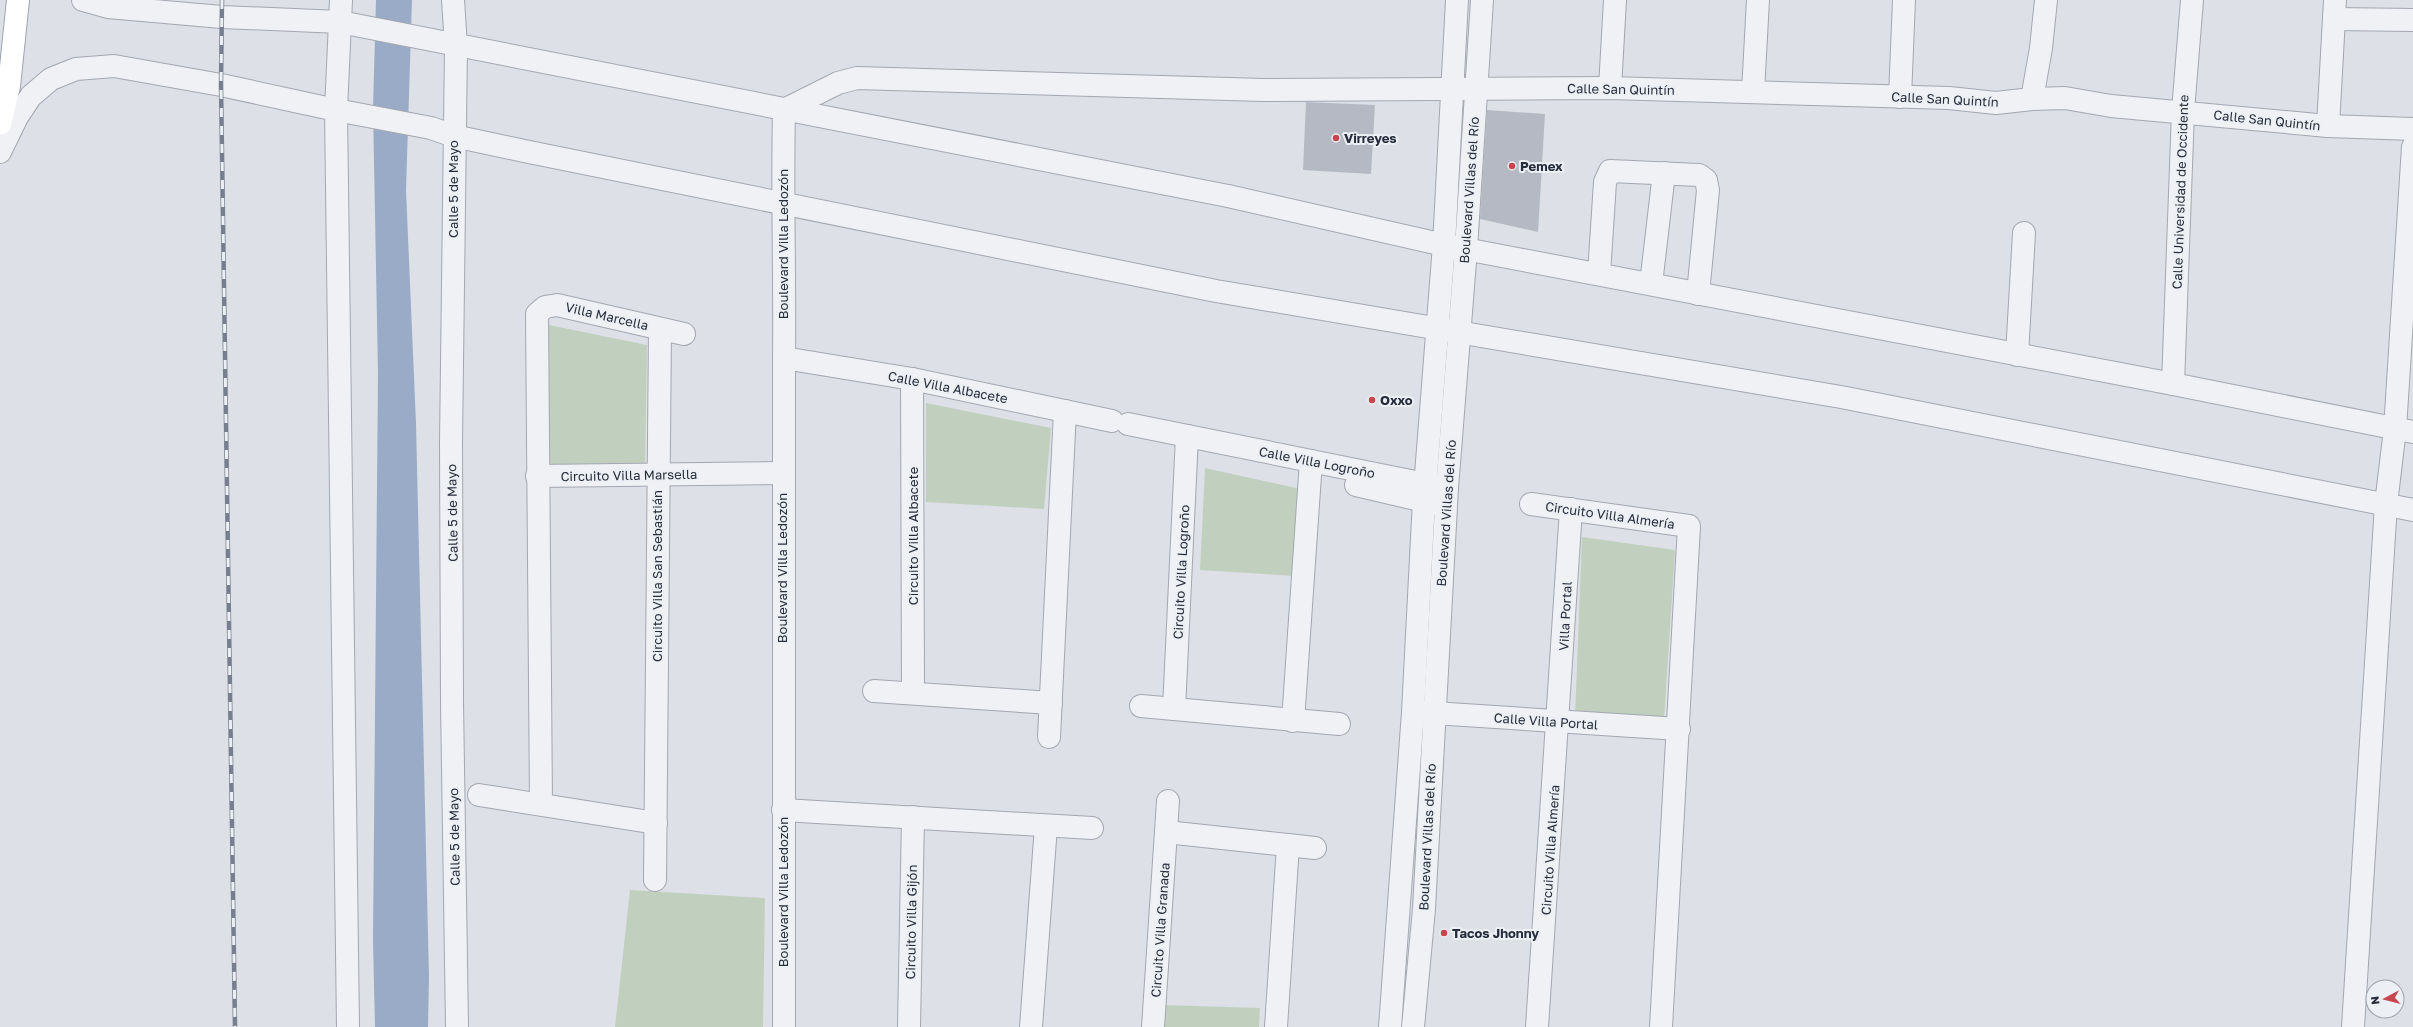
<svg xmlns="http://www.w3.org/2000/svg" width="2413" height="1027" font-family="'Golos Text',sans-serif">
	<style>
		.green { fill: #c1d0be }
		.water { fill: #99abc6 }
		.building { fill: #b4b9c3 }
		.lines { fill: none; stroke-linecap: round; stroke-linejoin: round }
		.minor-casing { stroke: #a3a7b0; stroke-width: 24 }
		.major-casing { stroke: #9da3b2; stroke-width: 24 }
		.minor { stroke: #eff1f5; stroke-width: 22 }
		.major { stroke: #fff; stroke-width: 22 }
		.rail-casing { stroke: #777e8f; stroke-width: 4.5 }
		.rail { stroke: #eceff4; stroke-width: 3; stroke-dasharray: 9; stroke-linecap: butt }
		.poi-dot { fill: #c8454e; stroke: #eceff4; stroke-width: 1.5 }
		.labels { text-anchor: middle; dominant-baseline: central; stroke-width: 4; stroke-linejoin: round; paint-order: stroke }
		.street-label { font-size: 13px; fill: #272d3c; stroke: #eceff4 }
		.poi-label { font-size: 13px; font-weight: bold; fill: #272d3c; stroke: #eceff4; text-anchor: start }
	</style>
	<rect width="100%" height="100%" fill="#dde0e6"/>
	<g class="green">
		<polygon points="544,324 647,345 645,468 545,469"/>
		<polygon points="926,403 1051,428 1044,509 926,502"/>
		<polygon points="1205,468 1301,489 1294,576 1200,570"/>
		<polygon points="1582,537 1675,550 1664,721 1575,717"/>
		<polygon points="630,890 765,898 763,1027 615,1027"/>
		<polygon points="1164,1005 1260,1008 1259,1027 1163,1027"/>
	</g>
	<polygon class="water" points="376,0 412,0 406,190 416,424 429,978 428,1027 375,1027 373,941 378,373 373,108"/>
	<g class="building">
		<polygon points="1306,102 1375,105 1371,174 1303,170"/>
		<polygon points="1487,110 1545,114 1538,232 1480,219"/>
	</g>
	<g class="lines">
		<defs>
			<g id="minor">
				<polyline points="83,0 108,7 222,17 340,22 1228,196 1444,245 2173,384 2413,432"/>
				<polyline points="341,0 336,110 348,1027"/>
				<polyline points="453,0 456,46 451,443 452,702 457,1027"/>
				<polyline points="2334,19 2413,20"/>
				<polyline points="1610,88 1615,0"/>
				<polyline points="1753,92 1758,0"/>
				<polyline points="1900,97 1904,0"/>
				<polyline points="2032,99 2041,48 2046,0"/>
				<polyline points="2328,126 2335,0"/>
				<polyline points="0,152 17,117 31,96 51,79 76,69 114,66 221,85 336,110 431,128 454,136 529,152 1216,291 1841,397 2413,510"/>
				<polyline points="1599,274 1605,182 1610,171 1699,175 1706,180 1708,190 1698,294"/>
				<polyline points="1651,284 1664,173"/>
				<polyline points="2017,355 2024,233"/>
				<polyline points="784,358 912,379 1112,421"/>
				<polyline points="912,379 913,693"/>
				<polyline points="2173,384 2183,111 2192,0"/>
				<polyline points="1128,424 1440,487"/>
				<polyline points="537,476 782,473"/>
				<polyline points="1356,485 1437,504"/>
				<polyline points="1531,504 1689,526 1661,1027"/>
				<polyline points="874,691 1051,703"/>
				<polyline points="1141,706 1339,724"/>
				<polyline points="1174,709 1187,436"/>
				<polyline points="1418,712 1679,729"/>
				<polyline points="1293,721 1311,461"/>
				<polyline points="1049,737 1065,411"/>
				<polyline points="479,795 656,823"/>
				<polyline points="541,804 537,314 545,307 557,305 684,334"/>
				<polyline points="783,810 1092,828"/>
				<polyline points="1166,832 1315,848"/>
				<polyline points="655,880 660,329"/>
				<path d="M 784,1027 C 783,804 784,581 784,359 C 785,276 782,193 784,110 L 838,83 L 857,78 L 1263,90 L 1610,88 L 1949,98 L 1996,103 L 2032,99 L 2065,98 L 2111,106 L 2328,126 L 2413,129"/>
				<polyline points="909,1027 913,817"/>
				<polyline points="1031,1027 1046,826"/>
				<polyline points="1153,1027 1168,801"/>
				<polyline points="1276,1027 1288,845"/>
				<polyline points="1390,1027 1413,712 1424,500 1444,245 1457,0"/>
				<polyline points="1413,1027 1424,909 1447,488 1466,249 1482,0"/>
				<polyline points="1537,1027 1571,509"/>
				<polyline points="2353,1027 2386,504 2395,429 2413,147"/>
			</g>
			<polyline id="major" points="0,124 9,86 18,0"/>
		</defs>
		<use href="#minor" class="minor-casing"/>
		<use href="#major" class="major-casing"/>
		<use href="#minor" class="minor"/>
		<use href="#major" class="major"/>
		<defs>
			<polyline id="rail" points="222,0 221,85 235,1027"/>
		</defs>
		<use href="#rail" class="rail-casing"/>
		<use href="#rail" class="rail"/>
	</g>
	<g class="poi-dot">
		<circle cx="1336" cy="138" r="4"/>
		<circle cx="1512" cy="166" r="4"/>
		<circle cx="1372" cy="400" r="4"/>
		<circle cx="1444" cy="933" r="4"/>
	</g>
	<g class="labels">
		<g class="street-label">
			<text transform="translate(1621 89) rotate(1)">Calle San Quintín</text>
			<text transform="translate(1945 99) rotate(3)">Calle San Quintín</text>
			<text transform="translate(2267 120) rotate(6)">Calle San Quintín</text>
			<text transform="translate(453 189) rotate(-90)">Calle 5 de Mayo</text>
			<text transform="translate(1469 190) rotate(-86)">Boulevard Villas del Río</text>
			<text transform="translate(2180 192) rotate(-88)">Calle Universidad de Occidente</text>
			<text transform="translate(783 244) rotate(-90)">Boulevard Villa Ledozón</text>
			<text transform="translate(607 316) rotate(13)">Villa Marcella</text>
			<text transform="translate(948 387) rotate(11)">Calle Villa Albacete</text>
			<text transform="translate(1317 462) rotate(11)">Calle Villa Logroño</text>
			<text transform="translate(629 475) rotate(-1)">Circuito Villa Marsella</text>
			<text transform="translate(452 513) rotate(-91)">Calle 5 de Mayo</text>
			<text transform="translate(1446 513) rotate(-86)">Boulevard Villas del Río</text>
			<text transform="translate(1610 515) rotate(8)">Circuito Villa Almería</text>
			<text transform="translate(913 536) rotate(-90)">Circuito Villa Albacete</text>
			<text transform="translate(782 568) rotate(-90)">Boulevard Villa Ledozón</text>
			<text transform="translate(1181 572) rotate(-87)">Circuito Villa Logroño</text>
			<text transform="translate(657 576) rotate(-90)">Circuito Villa San Sebastián</text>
			<text transform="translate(1565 616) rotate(-87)">Villa Portal</text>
			<text transform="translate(1546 721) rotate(4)">Calle Villa Portal</text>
			<text transform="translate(454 837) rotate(-91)">Calle 5 de Mayo</text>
			<text transform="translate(1427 837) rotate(-87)">Boulevard Villas del Río</text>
			<text transform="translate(1550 850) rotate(-86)">Circuito Villa Almería</text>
			<text transform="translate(783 892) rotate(-90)">Boulevard Villa Ledozón</text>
			<text transform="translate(911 922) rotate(-89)">Circuito Villa Gijón</text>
			<text transform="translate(1160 930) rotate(-86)">Circuito Villa Granada</text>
		</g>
		<g class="poi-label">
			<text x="1344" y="138">Virreyes</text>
			<text x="1520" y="166">Pemex</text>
			<text x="1380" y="400">Oxxo</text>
			<text x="1452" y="933">Tacos Jhonny</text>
		</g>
	</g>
	<g transform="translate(2385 999) rotate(263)"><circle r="19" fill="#eceff4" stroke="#9da1aa"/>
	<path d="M0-3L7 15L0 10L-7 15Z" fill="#c8454e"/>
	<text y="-6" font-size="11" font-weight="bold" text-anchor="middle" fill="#272d3c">N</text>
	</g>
</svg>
